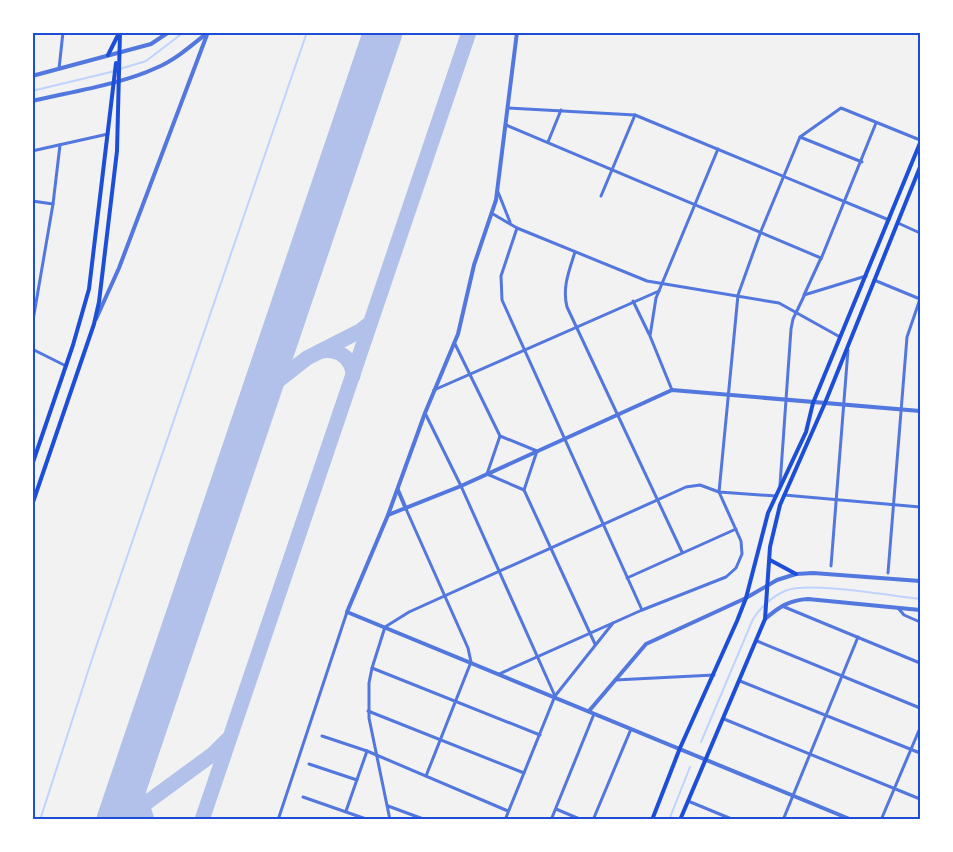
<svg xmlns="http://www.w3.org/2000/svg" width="953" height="852" font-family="Mulish,sans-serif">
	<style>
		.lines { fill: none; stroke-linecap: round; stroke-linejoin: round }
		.stream { stroke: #bfd3fe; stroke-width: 2 }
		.taxiway { stroke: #b2c1ea; stroke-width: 15 }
		.runway { stroke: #b2c1ea; stroke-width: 39 }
		.minor { stroke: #5277de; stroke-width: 3 }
		.tertiary { stroke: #5277de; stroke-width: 4 }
		.secondary { stroke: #1d4ed8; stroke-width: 4 }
		.neatline { fill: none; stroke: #1d4ed8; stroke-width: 2 }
	</style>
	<rect width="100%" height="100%" fill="#f2f2f2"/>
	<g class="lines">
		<g class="stream">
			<polyline points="120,69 146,61 184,32"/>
			<polyline points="32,91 115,71"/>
			<path d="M 701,742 L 753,619 C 761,607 771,597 785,591 C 809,581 891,596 920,599"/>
			<polyline points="40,820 93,656 307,32"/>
			<polyline points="669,820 690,767"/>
		</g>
		<g class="taxiway">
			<path d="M 321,351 C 338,348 353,358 353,376"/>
			<polyline points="261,394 307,358 360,331 370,323"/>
			<polyline points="135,766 134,779 147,820"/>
			<polyline points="123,820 213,754 227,740"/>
			<polyline points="202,820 469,32"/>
		</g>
		<polyline class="runway" points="116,820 383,32"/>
		<g class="minor">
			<polyline points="59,69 63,32"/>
			<polyline points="508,108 635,115 889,220"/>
			<polyline points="506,125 821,258 804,295 866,276"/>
			<polyline points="800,137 862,162"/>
			<polyline points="548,142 561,110"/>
			<polyline points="32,151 108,134"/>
			<polyline points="498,192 510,222"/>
			<polyline points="601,196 635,115"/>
			<polyline points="32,201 53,204"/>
			<polyline points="493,214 517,228 647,281 779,303 840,337"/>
			<polyline points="898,223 920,233"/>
			<polyline points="517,228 501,276 502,300 642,610"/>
			<path d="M 575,252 C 569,271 562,288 567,307 L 682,552"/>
			<polyline points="821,259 876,123"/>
			<polyline points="874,280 920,299"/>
			<polyline points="633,301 649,334"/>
			<polyline points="32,326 53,204 60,145"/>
			<polyline points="455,344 500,436 537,451 524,490 595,644"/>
			<polyline points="32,349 66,366"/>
			<polyline points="434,390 659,291"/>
			<polyline points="672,390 650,336 656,298 718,149"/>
			<polyline points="425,413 461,486 555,696"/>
			<polyline points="500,436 487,474 524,490"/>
			<polyline points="780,485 791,329 793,319 805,294"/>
			<polyline points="784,495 920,507"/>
			<polyline points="406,509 468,648 471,662 426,776"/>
			<polyline points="831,566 848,350"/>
			<polyline points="888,573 907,337 920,299"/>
			<polyline points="627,578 736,529"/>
			<polyline points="782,606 920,663"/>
			<polyline points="898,608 904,615 920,622"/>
			<polyline points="757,641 920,708"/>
			<polyline points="372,668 540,735"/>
			<polyline points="499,674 642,610 726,577 736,568 742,554 741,541 719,492 738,295 761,231 800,137 841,108 920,140"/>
			<polyline points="615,680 714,675"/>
			<polyline points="740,681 920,753"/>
			<polyline points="368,711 524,773"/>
			<polyline points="724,719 920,799"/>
			<polyline points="322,736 367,751 508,811"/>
			<polyline points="309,764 357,780"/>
			<polyline points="303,797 369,820"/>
			<polyline points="688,801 734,820"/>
			<polyline points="388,806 426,820"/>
			<polyline points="556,809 582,820"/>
			<polyline points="346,811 367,751"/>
			<polyline points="278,820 347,612"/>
			<polyline points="390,820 369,718 369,683 372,668 385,627 409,612 686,487 700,485 719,492 776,496"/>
			<polyline points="505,820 555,696 613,623"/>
			<polyline points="551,820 594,714"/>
			<polyline points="593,820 631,729"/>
			<polyline points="783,820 858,637"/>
			<polyline points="881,820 920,728"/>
		</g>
		<g class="tertiary">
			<polyline points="517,32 496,200 474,265 458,334 425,413 388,515 347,612 852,820"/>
			<polyline points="32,76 151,44 169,32"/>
			<path d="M 32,101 C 70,92 122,84 156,68 C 175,60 191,46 207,33"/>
			<polyline points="96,319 119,268 208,32"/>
			<polyline points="398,490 406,509"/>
			<polyline points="388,515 461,486 672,390 920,411"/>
			<path d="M 765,619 C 779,607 789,600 808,599 L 920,610"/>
			<polyline points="589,711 646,644 746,598 777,580 796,574 813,573 920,581"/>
		</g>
		<g class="secondary">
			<polyline points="108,55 118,35"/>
			<polyline points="32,465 73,345 89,289 116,63"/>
			<polyline points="32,505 94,324 99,302 117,151 120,32"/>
			<polyline points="770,560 796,574"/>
			<polyline points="652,820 680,748 737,621 746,598 768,513 806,432 813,403 920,143"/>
			<polyline points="680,820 765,619 770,547 780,505 825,403 920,167"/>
		</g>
	</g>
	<rect width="953" height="852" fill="none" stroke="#ffffff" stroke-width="68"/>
	<rect x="34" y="34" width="885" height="784" class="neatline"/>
</svg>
